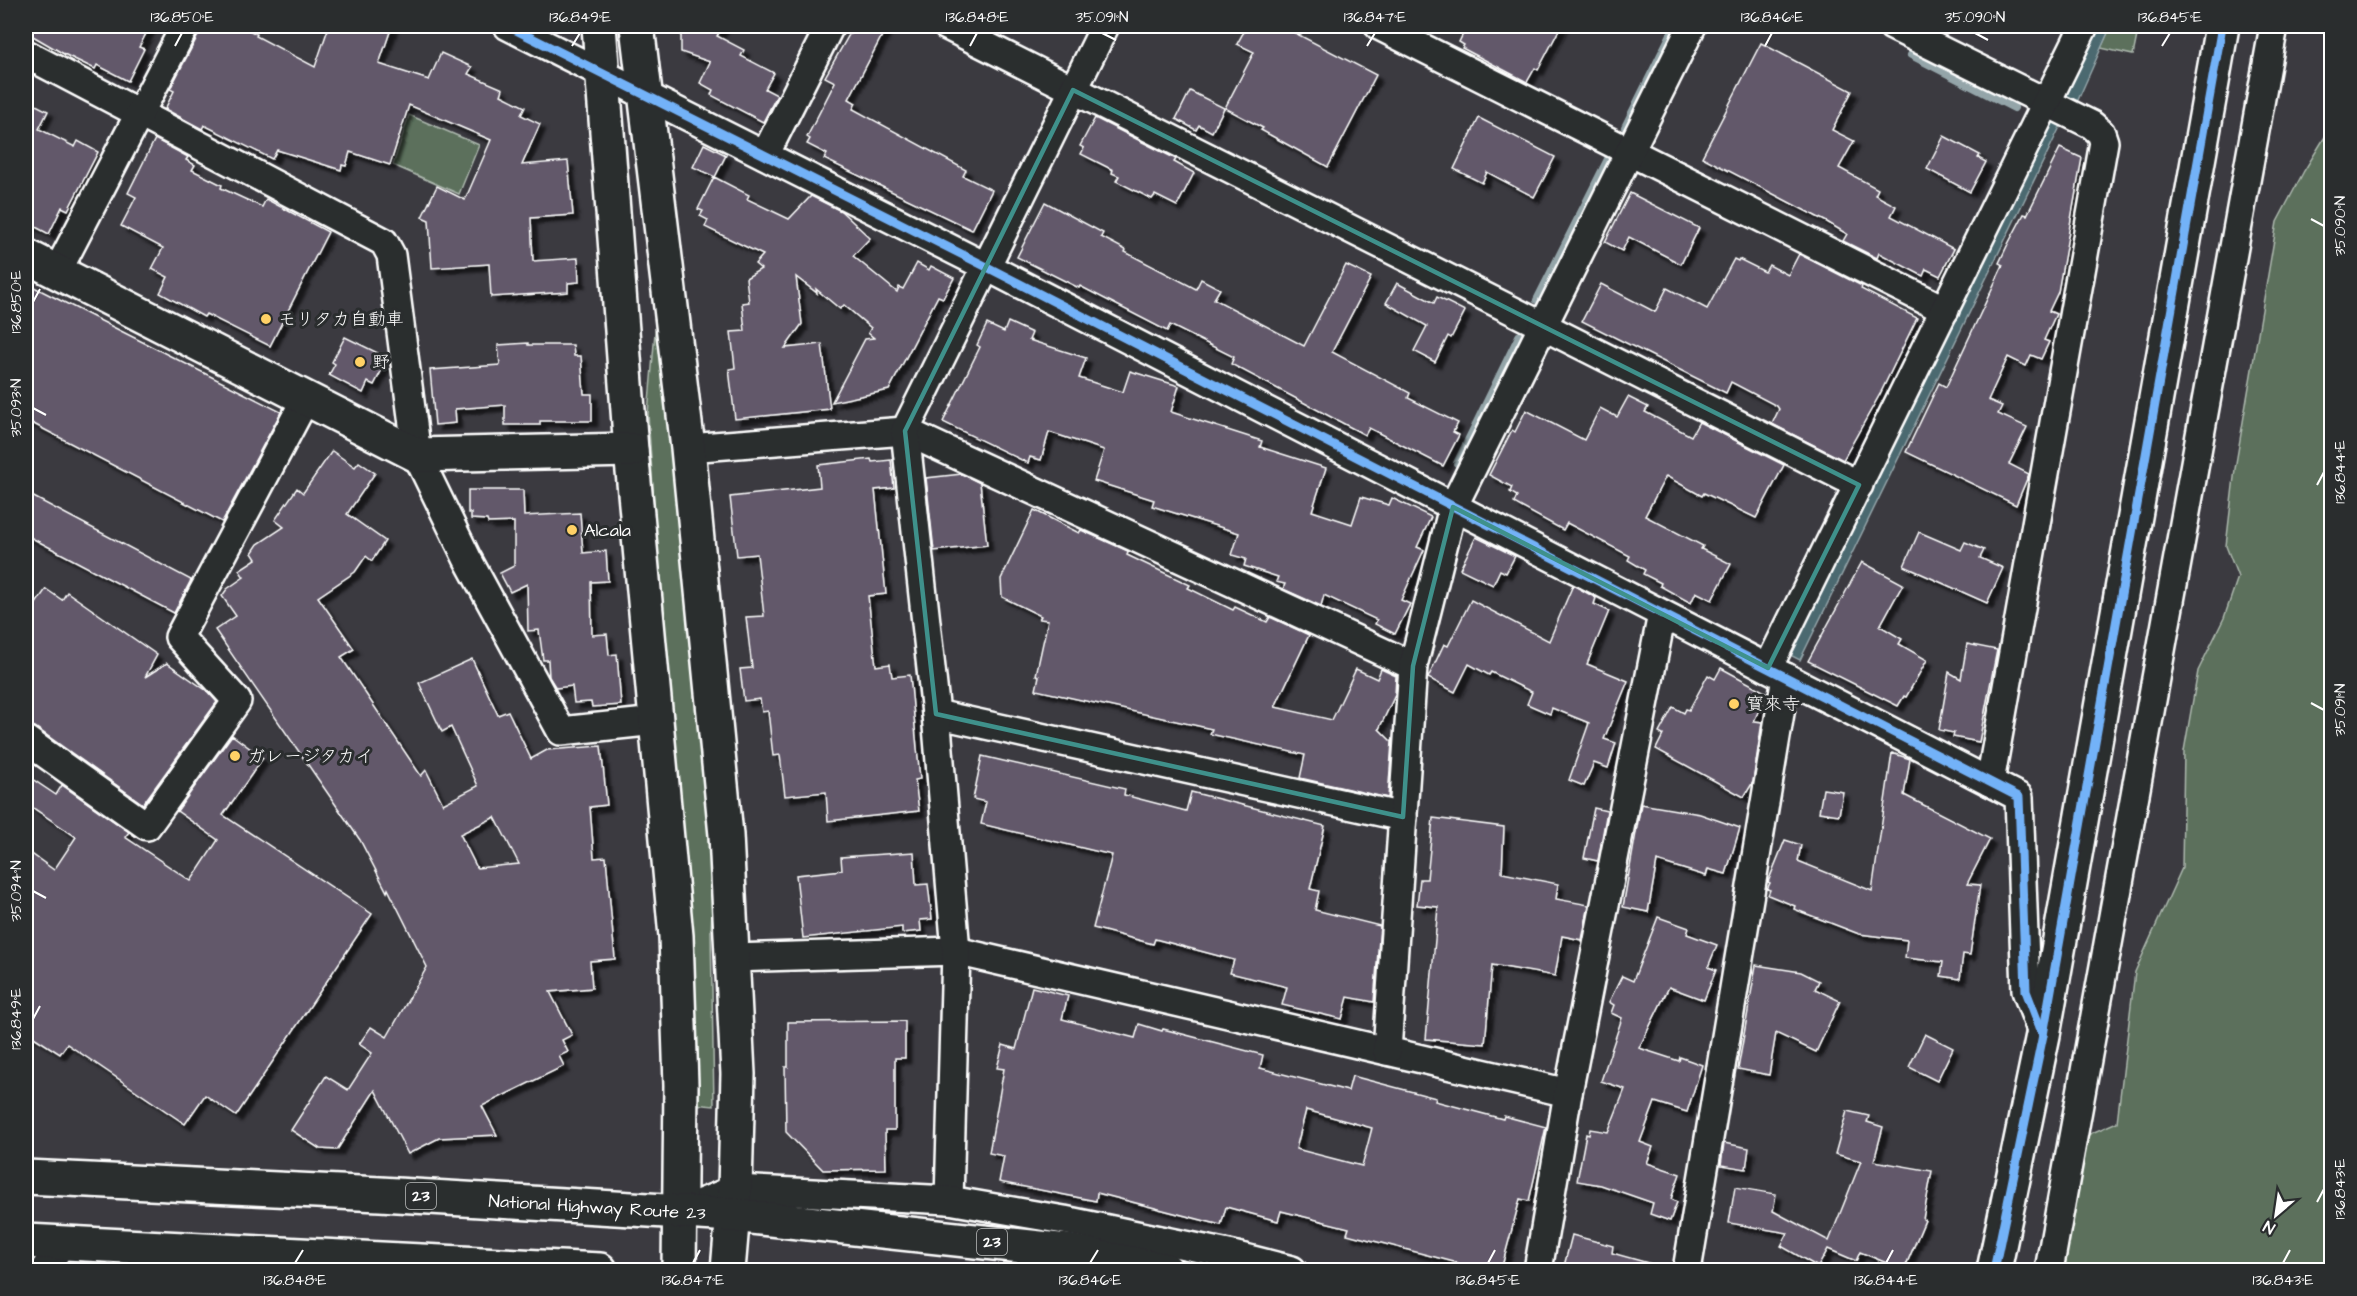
<svg xmlns="http://www.w3.org/2000/svg" width="2357" height="1296" font-family="'Architects Daughter','Klee One',sans-serif">
	<style>
		.green { fill: #5b705c; stroke: #adb8ae; stroke-width: 1.5 }
		.water { fill: #4c6970; stroke: #94a5a9; stroke-width: 1.5 }
		.lines { fill: none; stroke-linecap: round; stroke-linejoin: round }
		.stream { stroke: #94a5a9; stroke-width: 8 }
		.building { fill: #62596a; stroke: #fff; stroke-width: 1.5; fill-rule: evenodd; filter: url(#shadow) }
		.minor-casing { stroke: #fff; stroke-width: 32 }
		.tertiary-casing { stroke: #fff; stroke-width: 38 }
		.trunk-casing { stroke: #fff; stroke-width: 38 }
		.minor { stroke: #2a2d2e; stroke-width: 27 }
		.tertiary { stroke: #2a2d2e; stroke-width: 33 }
		.trunk { stroke: #2a2d2e; stroke-width: 33 }
		.cycleway-casing { stroke: #2a2d2e; stroke-width: 13 }
		.cycleway { stroke: #73b2f8; stroke-width: 9 }
		.marked { fill: none; stroke: #3f918b; stroke-width: 4.5; stroke-linejoin: round }
		.ticks { fill: none; stroke: #fff; stroke-width: 2 }
		.poi-dot { fill: #ffd166; stroke: #2a2d2e; stroke-width: 2 }
		.labels { text-anchor: middle; dominant-baseline: central; stroke-width: 6; stroke-linejoin: round; paint-order: stroke }
		.shield { fill: #2a2d2e; stroke: #bfc0c0; stroke-width: 1.5 }
		.shield-label { font-size: 16px; font-weight: bold; fill: #fff }
		.poi-label { font-size: 18px; fill: #fff; stroke: #2a2d2e; text-anchor: start }
		.street-label { font-size: 18px; fill: #fff; stroke: #2a2d2e }
		.neatline { fill: none; stroke: #fff; stroke-width: 2 }
		.ticks-label { font-size: 15px; text-anchor: middle; fill: #fff }
	</style>
	<defs>
		<filter id="shadow"><feDropShadow dx="5.5" dy="5.5" stdDeviation="1.5" flood-color="#0009"/></filter>
	</defs>
	<rect width="100%" height="100%" fill="#3b3a40"/>
	<filter id="ink" filterUnits="userSpaceOnUse"><feTurbulence type="fractalNoise" baseFrequency=".0167" numOctaves="2"/><feDisplacementMap in="SourceGraphic" scale="12" xChannelSelector="R" yChannelSelector="G"/><feConvolveMatrix kernelMatrix="1 2 1 2 8 2 1 2 1" color-interpolation-filters="sRGB"/></filter>
	<g filter="url(#ink)">
		<g class="green">
			<polygon points="2111,26 2139,26 2133,55 2101,48"/>
			<polygon points="409,115 479,145 459,194 393,165"/>
			<polygon points="2331,127 2331,1270 2057,1270 2085,1136 2117,1122 2135,972 2182,868 2184,751 2198,671 2224,618 2238,577 2226,546 2235,469 2277,222 2304,171"/>
			<polygon points="657,309 715,845 711,932 714,1106 694,1104 648,414"/>
		</g>
		<polygon class="water" points="2100,26 2111,26 2078,100 2059,129 1800,660 1790,655"/>
		<g class="lines">
			<g class="stream">
				<polyline points="1911,55 2014,108"/>
				<polyline points="1625,127 1675,26"/>
				<polyline points="1537,300 1610,155"/>
				<polyline points="1457,463 1519,336"/>
			</g>
		</g>
		<g class="building">
			<polygon points="26,26 150,26 139,47 144,49 128,81 97,65 95,69 64,54 26,32"/>
			<polygon points="203,26 240,26 257,34 256,36 315,67 329,26 392,26 379,64 429,80 441,53 472,67 468,74 503,89 501,95 525,107 521,115 540,124 522,165 568,161 573,215 531,218 533,261 578,258 579,282 568,283 568,292 491,297 489,264 432,268 429,220 422,217 437,186 465,200 491,140 409,105 390,165 350,152 346,166 342,165 341,170 277,150 272,159 204,125 202,129 165,109 174,91 170,89"/>
			<polygon points="681,26 723,26 717,36 744,50 741,56 774,73 765,89 777,95 763,122 711,95 713,90 700,83 710,62 681,52"/>
			<polygon points="854,26 887,26 849,99 856,103 853,109 966,170 963,176 992,190 972,230 824,159 827,154 807,144 810,139 807,137 835,82 825,77"/>
			<polygon points="1247,26 1296,26 1293,32 1376,75 1328,167 1261,130 1263,128 1225,108 1254,52 1237,44"/>
			<polygon points="1467,26 1561,26 1538,70 1535,68 1527,82 1462,48 1464,45 1459,42"/>
			<polygon points="1761,43 1852,91 1832,130 1854,141 1839,168 1878,189 1875,195 1896,206 1891,216 1954,249 1940,276 1926,269 1923,276 1879,253 1877,258 1843,241 1847,234 1827,222 1702,157"/>
			<polygon points="1190,91 1224,108 1212,132 1199,125 1196,130 1176,119"/>
			<polygon points="26,100 48,111 39,129 75,147 78,141 98,152 68,210 62,207 49,234 26,222"/>
			<polygon points="1095,118 1176,159 1174,162 1194,173 1177,206 1155,195 1152,199 1116,181 1119,176 1112,173 1113,170 1081,154 1084,148 1080,146"/>
			<polygon points="1479,118 1555,157 1534,197 1487,172 1482,183 1454,169"/>
			<polygon points="1944,136 1980,155 1978,158 1986,162 1970,192 1927,169"/>
			<polygon points="155,139 188,157 186,160 195,165 192,170 222,185 221,188 262,207 266,199 328,232 270,346 206,314 204,317 160,293 168,277 152,269 163,248 121,226 136,197 128,193"/>
			<polygon points="704,144 726,155 715,177 693,167"/>
			<polygon points="2060,148 2082,158 2058,292 2049,311 2056,314 2044,340 2049,342 2041,359 2031,355 2026,366 2008,357 1988,400 2002,406 1998,414 2027,427 2009,464 2029,474 2016,505 1906,452 1939,383 1946,387 2003,265 1999,263 2008,244 2024,214 2027,215"/>
			<polygon points="714,177 749,195 747,199 789,219 811,196 841,211 870,238 853,256 897,292 899,287 903,289 917,263 929,270 931,266 954,278 943,298 938,296 889,390 832,402 865,339 874,338 868,333 871,328 844,305 840,309 816,289 817,293 796,277 802,324 785,348 822,344 830,409 735,419 729,369 735,368 731,332 745,331 742,303 749,302 746,278 761,269 755,264 763,255 705,227 708,220 700,216 703,211 698,209"/>
			<polygon points="1630,193 1699,228 1681,264 1629,237 1622,251 1605,242"/>
			<polygon points="1045,202 1103,233 1101,237 1126,250 1125,252 1196,289 1201,279 1220,289 1214,299 1304,346 1346,265 1371,277 1332,352 1410,393 1408,398 1458,423 1453,432 1459,435 1443,466 1369,428 1365,435 1231,364 1234,357 1170,325 1167,331 1080,286 1079,288 1017,257"/>
			<polygon points="1799,254 1862,286 1861,289 1917,318 1880,394 1843,460 1772,424 1779,409 1777,406 1731,382 1726,393 1582,321 1601,284 1655,312 1667,288 1707,309 1734,259 1738,261 1739,259 1765,272 1769,265 1788,275"/>
			<polygon points="26,283 281,412 222,522 26,420"/>
			<polygon points="1397,283 1434,303 1437,297 1465,311 1451,338 1448,336 1435,362 1414,351 1427,326 1386,303"/>
			<polygon points="1008,322 1032,333 1029,340 1086,358 1079,378 1123,392 1130,371 1179,386 1171,412 1262,441 1260,447 1326,468 1312,511 1352,524 1361,497 1389,505 1392,498 1431,517 1417,547 1424,550 1401,600 1410,604 1395,634 1375,624 1377,620 1324,595 1321,606 1283,589 1285,584 1276,582 1278,577 1244,566 1246,559 1232,555 1239,533 1152,506 1154,500 1094,481 1104,450 1049,432 1041,460 1030,457 1028,463 943,422 980,347 977,345 987,324 1004,332"/>
			<polygon points="345,337 388,358 374,385 368,382 363,393 329,375 335,364 332,362"/>
			<polygon points="528,343 528,345 573,345 574,356 581,356 584,394 592,394 592,421 540,421 540,425 505,425 505,405 455,409 456,423 435,425 430,370 500,365 498,345"/>
			<polygon points="1628,397 1648,407 1645,412 1691,436 1699,422 1784,465 1756,518 1704,493 1702,496 1666,476 1645,516 1703,546 1701,549 1731,564 1712,600 1696,592 1691,603 1660,586 1661,583 1643,574 1645,570 1628,560 1630,556 1567,523 1563,530 1514,503 1517,496 1510,492 1512,487 1489,475 1512,430 1515,432 1526,410 1584,440 1600,408 1617,417"/>
			<path d="M 332,451 L 355,467 L 359,462 L 375,473 L 347,514 L 385,541 L 372,561 L 366,556 L 355,572 L 318,597 L 354,649 L 341,657 L 421,776 L 426,770 L 443,804 L 478,786 L 451,727 L 442,732 L 419,683 L 472,659 L 498,715 L 508,711 L 531,759 L 547,750 L 601,746 L 607,805 L 590,807 L 594,858 L 606,857 L 615,959 L 590,961 L 592,988 L 550,992 L 572,1035 L 562,1040 L 568,1052 L 559,1056 L 564,1066 L 482,1106 L 497,1135 L 439,1138 L 408,1154 L 375,1090 L 337,1150 L 320,1149 L 291,1130 L 326,1076 L 348,1090 L 372,1053 L 359,1044 L 371,1027 L 387,1037 L 427,967 L 388,889 L 387,892 L 360,840 L 215,630 L 236,616 L 222,596 L 227,589 L 244,577 L 239,570 L 256,559 L 252,553 L 258,544 L 284,527 L 275,520 L 297,488 L 303,493 ZM 495,817 L 519,864 L 477,868 L 460,834 Z"/>
			<polygon points="871,459 872,462 891,460 894,488 875,490 886,594 868,596 876,666 890,664 892,677 910,675 920,779 915,780 919,811 828,821 826,792 785,796 780,755 773,756 768,711 762,712 760,699 744,701 740,669 752,668 746,617 764,616 757,554 737,556 730,497 820,487 818,465"/>
			<polygon points="962,474 980,483 987,545 934,551 926,478"/>
			<polygon points="468,490 523,490 524,516 580,513 583,553 606,551 608,581 591,582 592,635 607,634 609,655 617,654 621,705 592,707 591,702 574,703 572,686 556,688 549,677 548,660 543,660 539,630 528,631 527,584 510,592 500,573 514,566 514,522 488,523 487,520 471,519 471,513 468,513"/>
			<polygon points="26,493 191,580 174,613 26,535"/>
			<polygon points="1034,510 1079,533 1081,530 1128,551 1127,555 1190,585 1188,588 1233,610 1235,607 1267,622 1270,617 1309,635 1275,707 1332,720 1356,669 1377,679 1381,669 1396,676 1395,695 1379,729 1392,742 1388,798 1300,778 1305,755 1210,734 1212,729 1036,690 1039,676 1036,675 1048,620 1039,619 1041,616 1002,597 1001,579"/>
			<polygon points="1919,532 1961,550 1965,542 1984,550 1980,558 2003,568 1987,603 1904,566"/>
			<polygon points="1476,537 1515,556 1506,573 1500,570 1493,585 1460,569"/>
			<polygon points="1862,562 1903,584 1880,626 1902,639 1899,644 1927,660 1906,697 1904,696 1898,706 1808,661"/>
			<polygon points="1573,585 1596,598 1594,604 1609,611 1587,664 1628,681 1604,739 1616,743 1608,768 1594,763 1584,786 1569,780 1589,723 1552,708 1550,714 1527,704 1532,692 1491,672 1489,675 1469,664 1455,692 1428,678 1444,644 1448,646 1471,600 1549,641"/>
			<polygon points="46,589 62,600 67,592 157,655 145,677 167,663 207,691 217,702 143,804 35,727 26,724 26,618"/>
			<polygon points="1967,644 1997,650 1979,742 1953,737 1954,733 1939,730 1949,672 1961,679"/>
			<polygon points="1721,668 1767,693 1754,721 1762,722 1753,782 1744,797 1656,749 1663,735 1659,733 1673,707 1684,713 1686,709 1689,710 1708,675 1715,679"/>
			<polygon points="232,735 263,758 223,815 372,914 236,1116 205,1095 185,1124 67,1044 60,1054 26,1032 26,850 54,870 76,837 26,803 26,775 56,795 62,785 129,832 125,837 191,881 218,840 177,811"/>
			<polygon points="1892,753 1910,759 1904,795 1990,839 1967,884 1980,885 1970,955 1963,954 1960,979 1941,976 1943,962 1905,958 1907,940 1859,934 1794,909 1795,906 1768,895 1770,890 1767,889 1770,883 1768,882 1785,840 1801,845 1798,861 1872,891"/>
			<polygon points="982,756 1125,789 1124,795 1186,811 1191,792 1325,826 1310,889 1319,891 1315,910 1380,926 1374,1002 1348,997 1342,1019 1282,1005 1287,987 1230,973 1234,960 1155,939 1153,944 1093,928 1112,855 981,824 986,802 973,799"/>
			<polygon points="1823,789 1843,792 1839,815 1819,812"/>
			<polygon points="1641,804 1700,814 1740,828 1726,874 1708,869 1706,876 1657,861 1648,912 1623,907"/>
			<polygon points="1594,808 1607,811 1598,861 1584,858"/>
			<polygon points="1433,818 1504,827 1502,873 1558,884 1556,899 1589,905 1582,940 1562,936 1555,976 1492,965 1485,1044 1426,1039 1438,907 1417,905 1420,879 1427,879"/>
			<polygon points="914,852 916,885 928,884 932,919 920,920 921,931 902,933 902,927 803,938 796,875 842,870 841,857"/>
			<polygon points="1658,917 1689,928 1687,934 1717,945 1708,967 1716,970 1704,1000 1669,987 1639,1048 1679,1061 1680,1057 1702,1065 1687,1112 1655,1102 1640,1142 1653,1147 1647,1163 1680,1174 1671,1199 1677,1202 1670,1221 1650,1214 1653,1203 1601,1185 1577,1181 1586,1134 1589,1135 1590,1129 1608,1132 1625,1089 1601,1081 1622,1018 1611,1013 1614,1005 1609,1002 1622,976 1633,981"/>
			<polygon points="1756,965 1801,972 1819,981 1815,989 1840,1001 1816,1052 1776,1033 1769,1075 1738,1069"/>
			<path d="M 1032,987 L 1068,996 L 1062,1019 L 1135,1038 L 1139,1024 L 1162,1031 L 1163,1029 L 1263,1055 L 1260,1068 L 1348,1091 L 1352,1076 L 1436,1098 L 1435,1101 L 1503,1119 L 1504,1116 L 1546,1127 L 1529,1201 L 1520,1199 L 1501,1270 L 1456,1270 L 1458,1263 L 1347,1234 L 1349,1228 L 1281,1211 L 1278,1221 L 1226,1207 L 1221,1225 L 1097,1193 L 1096,1201 L 999,1182 L 1004,1156 L 989,1153 L 1004,1069 L 997,1068 L 1003,1045 L 1016,1049 ZM 1306,1110 L 1372,1128 L 1362,1166 L 1296,1149 Z"/>
			<polygon points="905,1021 905,1058 895,1058 895,1130 885,1130 886,1169 823,1170 786,1132 785,1067 788,1067 788,1022"/>
			<polygon points="1925,1034 1953,1048 1937,1081 1909,1067"/>
			<polygon points="1847,1111 1869,1116 1867,1122 1883,1127 1874,1161 1932,1171 1923,1219 1925,1220 1904,1270 1860,1252 1856,1261 1828,1249 1818,1267 1781,1246 1788,1233 1729,1223 1735,1187 1776,1194 1773,1211 1829,1241 1861,1161 1835,1154"/>
			<polygon points="1724,1143 1749,1148 1746,1169 1721,1165"/>
			<polygon points="1572,1235 1613,1246 1612,1253 1652,1264 1651,1270 1563,1270"/>
		</g>
		<g class="lines">
			<defs>
				<g id="minor">
					<polyline points="508,26 985,266 2019,797 2026,991 2043,1035"/>
					<polyline points="947,26 1859,485"/>
					<polyline points="1379,26 1945,310"/>
					<polyline points="1892,26 2092,125 2101,133 2104,142 1990,782"/>
					<polyline points="26,54 384,242 391,255 417,455 467,558 561,731 656,721"/>
					<polyline points="765,155 830,26"/>
					<polyline points="57,272 185,26"/>
					<polyline points="688,448 905,431 1413,666"/>
					<polyline points="1768,668 2084,26"/>
					<polyline points="936,714 1403,817"/>
					<polyline points="26,740 147,826 237,701 179,637 305,400"/>
					<polyline points="733,958 956,951 1568,1093"/>
					<polyline points="1387,1051 1413,666 1453,507 1692,26"/>
					<polyline points="949,1200 956,951 936,714 905,431 1105,26"/>
					<polyline points="681,1211 735,1189 949,1200 1064,1220 1233,1255 1292,1270"/>
					<polyline points="44,1270 63,1242"/>
					<polyline points="1538,1270 1568,1093 1662,614"/>
					<polyline points="1687,1270 1786,677"/>
					<polyline points="2049,1270 2274,26"/>
				</g>
				<g id="tertiary">
					<polyline points="599,26 631,450 676,936 681,1085 679,1270"/>
					<polyline points="637,26 688,448 726,835 738,1074 735,1189 728,1270"/>
					<polyline points="26,256 417,455 631,450"/>
					<polyline points="1994,1270 2043,1035 2222,26"/>
				</g>
				<g id="trunk">
					<path id="s1" d="M 26,1177 L 380,1194 L 733,1215 L 1068,1251 L 1166,1270"/>
					<polyline points="26,1241 600,1270"/>
				</g>
			</defs>
			<use href="#minor" class="minor-casing"/>
			<use href="#tertiary" class="tertiary-casing"/>
			<use href="#trunk" class="trunk-casing"/>
			<use href="#minor" class="minor"/>
			<use href="#tertiary" class="tertiary"/>
			<use href="#trunk" class="trunk"/>
			<defs>
				<g id="cycleway">
					<polyline points="508,26 985,266 2019,797 2026,991 2043,1035"/>
					<polyline points="1994,1270 2043,1035 2222,26"/>
				</g>
			</defs>
			<use href="#cycleway" class="cycleway-casing"/>
			<use href="#cycleway" class="cycleway"/>
		</g>
	</g>
	<path class="marked" d="M 1073,90 L 1859,485 L 1768,668 L 1453,507 L 1413,666 L 1403,817 L 936,714 L 905,431 Z"/>
	<path class="ticks" d="M 1102,33 L 1116,40M 1975,33 L 1988,40M 175,46 L 182,33M 572,46 L 580,33M 970,46 L 977,33M 1367,46 L 1375,33M 1765,46 L 1772,33M 2162,46 L 2170,33M 2311,219 L 2324,226M 33,302 L 40,289M 33,408 L 46,415M 2317,485 L 2324,472M 2311,703 L 2324,710M 33,891 L 46,898M 33,1019 L 40,1006M 2317,1202 L 2324,1189M 295,1263 L 303,1250M 693,1263 L 700,1250M 1090,1263 L 1098,1250M 1488,1263 L 1495,1250M 1886,1263 L 1893,1250M 2283,1263 L 2290,1250"/>
	<g class="poi-dot">
		<circle cx="266" cy="319" r="6"/>
		<circle cx="360" cy="362" r="6"/>
		<circle cx="572" cy="530" r="6"/>
		<circle cx="1734" cy="704" r="6"/>
		<circle cx="235" cy="756" r="6"/>
	</g>
	<g class="labels">
		<g class="shield">
			<rect x="406" y="1183" width="30" height="26" rx="4.5"/>
			<rect x="977" y="1229" width="30" height="26" rx="4.5"/>
		</g>
		<g class="shield-label">
			<text x="421" y="1196">23</text>
			<text x="992" y="1242">23</text>
		</g>
		<g class="poi-label">
			<text x="278" y="319">モリタカ自動車</text>
			<text x="372" y="362">野</text>
			<text x="584" y="530">Alcala</text>
			<text x="1746" y="704">寳來寺</text>
			<text x="247" y="756">ガレージタカイ</text>
		</g>
		<g class="street-label">
			<text stroke="none"><textPath href="#s1" startOffset="572">National Highway Route 23</textPath></text>
		</g>
	</g>
	<rect width="2357" height="1296" fill="none" stroke="#2a2d2e" stroke-width="66"/>
	<g transform="translate(2276 1215) rotate(209)" stroke="#2a2d2e" stroke-width="4.5" paint-order="stroke">
	<path d="M0-4.5L10 22L0 15L-10 22Z" fill="#ffffff"/>
	<text y="-9" font-size="16" font-weight="bold" text-anchor="middle" fill="#ffffff">N</text>
	</g>
	<rect x="33" y="33" width="2291" height="1230" class="neatline"/>
	<g class="ticks-label">
		<text x="182" y="22">136.850°E</text>
		<text x="580" y="22">136.849°E</text>
		<text x="977" y="22">136.848°E</text>
		<text x="1102" y="22">35.091°N</text>
		<text x="1375" y="22">136.847°E</text>
		<text x="1772" y="22">136.846°E</text>
		<text x="1975" y="22">35.090°N</text>
		<text x="2170" y="22">136.845°E</text>
		<text transform="translate(2340 226) rotate(-90)" y="5">35.090°N</text>
		<text transform="translate(16 302) rotate(-90)" y="5">136.850°E</text>
		<text transform="translate(16 408) rotate(-90)" y="5">35.093°N</text>
		<text transform="translate(2340 472) rotate(-90)" y="5">136.844°E</text>
		<text transform="translate(2340 710) rotate(-90)" y="5">35.091°N</text>
		<text transform="translate(16 891) rotate(-90)" y="5">35.094°N</text>
		<text transform="translate(16 1019) rotate(-90)" y="5">136.849°E</text>
		<text transform="translate(2340 1189) rotate(-90)" y="5">136.843°E</text>
		<text x="295" y="1285">136.848°E</text>
		<text x="693" y="1285">136.847°E</text>
		<text x="1090" y="1285">136.846°E</text>
		<text x="1488" y="1285">136.845°E</text>
		<text x="1886" y="1285">136.844°E</text>
		<text x="2283" y="1285">136.843°E</text>
	</g>
</svg>
